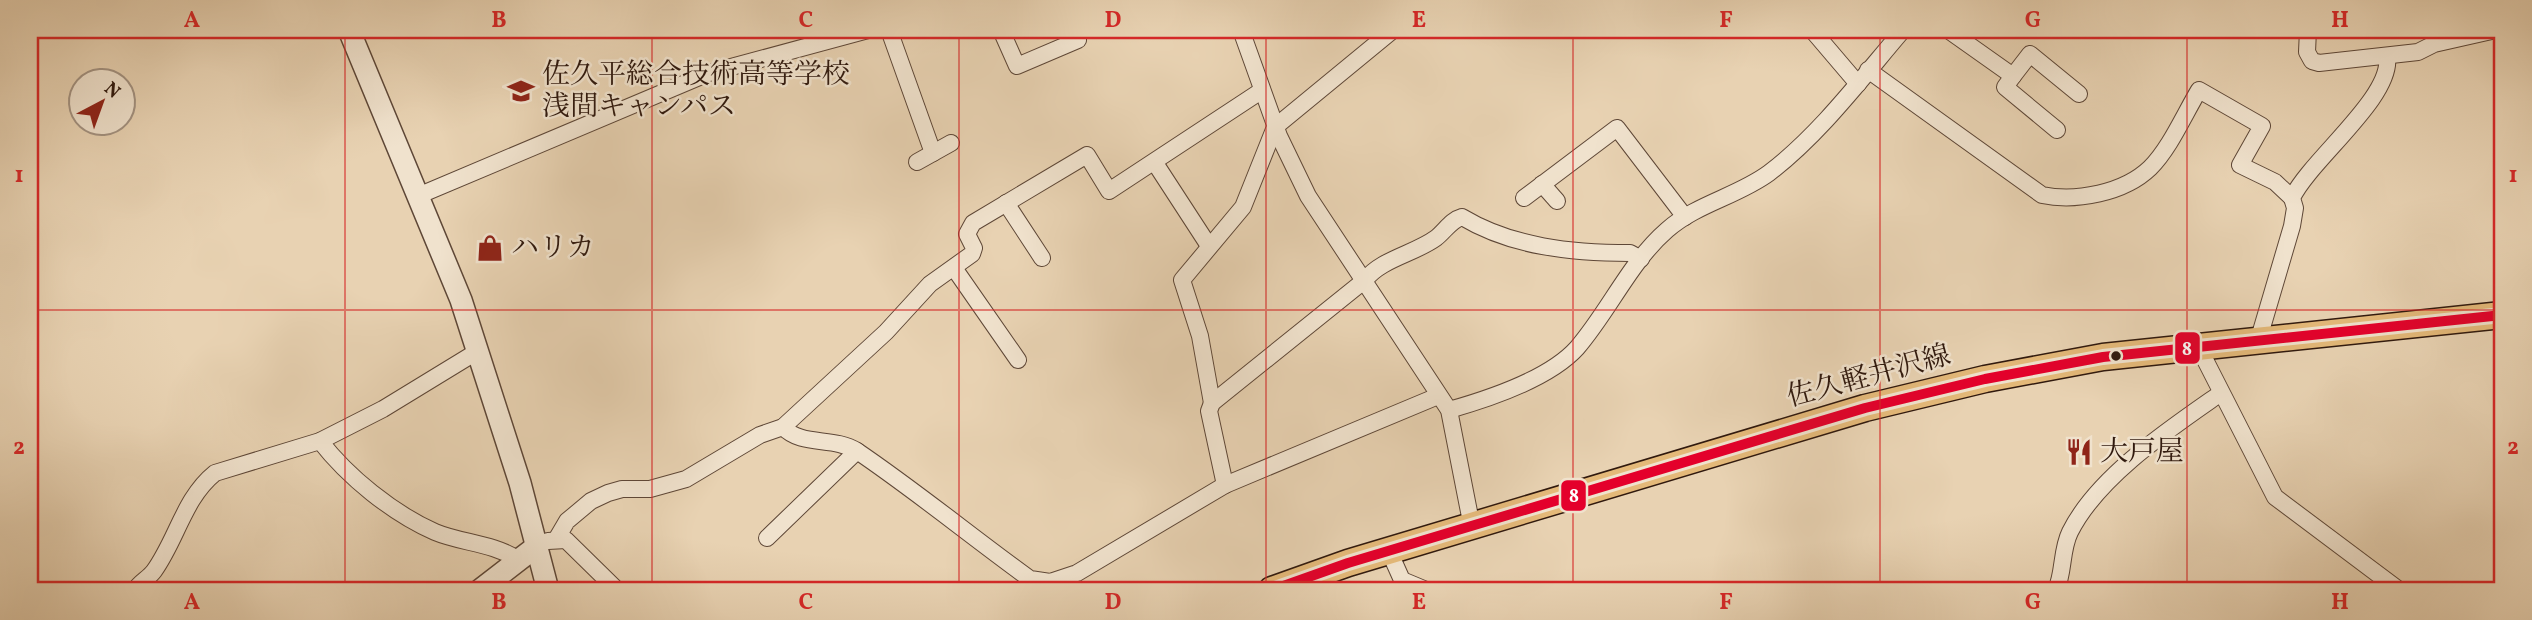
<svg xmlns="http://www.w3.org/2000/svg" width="2532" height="620" font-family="Vollkorn,'Noto Serif JP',serif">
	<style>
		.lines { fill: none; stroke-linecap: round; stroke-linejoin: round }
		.minor-casing { stroke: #5e4737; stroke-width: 18 }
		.tertiary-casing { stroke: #5e4737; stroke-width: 24 }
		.primary-casing { stroke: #30190e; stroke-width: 29 }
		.minor { stroke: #f0e2cd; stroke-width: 16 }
		.tertiary { stroke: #f0e2cd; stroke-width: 21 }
		.primary { stroke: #e4b979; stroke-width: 26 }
		.bus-1-casing { stroke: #f0e2cd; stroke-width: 16 }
		.bus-1 { stroke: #e4002b; stroke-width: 10 }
		.grid { fill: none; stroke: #d62828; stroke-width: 2; stroke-opacity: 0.55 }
		.bus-dot { fill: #30190e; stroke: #f0e2cd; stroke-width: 2.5 }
		.labels { text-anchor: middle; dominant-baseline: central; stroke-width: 5; stroke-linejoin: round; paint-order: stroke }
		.poi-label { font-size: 28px; fill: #30190e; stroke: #f0e2cd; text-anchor: start }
		.street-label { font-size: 28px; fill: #30190e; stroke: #f0e2cd }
		.line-badge { stroke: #f0e2cd; stroke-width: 2.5 }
		.badge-label { font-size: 19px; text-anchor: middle; font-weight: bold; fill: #fff }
		.neatline { fill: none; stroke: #d62828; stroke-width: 2.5 }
		.grid-label { font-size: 23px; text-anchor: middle; font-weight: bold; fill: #d62828 }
	</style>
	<rect width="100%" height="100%" fill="#e8d2b2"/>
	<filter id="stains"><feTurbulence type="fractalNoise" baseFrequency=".00286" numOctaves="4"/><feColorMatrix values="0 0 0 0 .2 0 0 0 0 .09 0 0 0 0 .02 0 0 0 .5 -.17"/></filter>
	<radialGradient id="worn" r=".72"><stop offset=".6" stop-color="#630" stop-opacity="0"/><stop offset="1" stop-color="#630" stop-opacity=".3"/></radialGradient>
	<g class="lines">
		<defs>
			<g id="minor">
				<polyline points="889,30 933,153"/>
				<polyline points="1001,30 1017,66 1078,40 1073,30"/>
				<polyline points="1241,30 1279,136 1308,196 1449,410 1472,527"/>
				<polyline points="1812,30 1858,84"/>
				<polyline points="1948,30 2013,76 2030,54 2079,94"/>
				<polyline points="2308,30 2307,52 2312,61 2319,63 2418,52 2434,44 2496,30"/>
				<path d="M 1868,70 L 2042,195 C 2076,202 2124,193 2150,168 C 2170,148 2184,115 2199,90 L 2262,126 L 2240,165 L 2275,182 L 2292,198"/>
				<polyline points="2013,76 2005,87 2057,130"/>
				<polyline points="917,162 951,143"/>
				<polyline points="1155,163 1209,246"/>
				<polyline points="1542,184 1557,201"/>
				<polyline points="420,195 709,73 868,30"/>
				<polyline points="1524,198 1617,128 1685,217"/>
				<polyline points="1006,203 1042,258"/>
				<polyline points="954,268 1018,360"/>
				<path d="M 2259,338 L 2292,226 L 2295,208 L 2292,198 C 2310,160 2393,97 2387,57"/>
				<polyline points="2198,346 2275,497 2399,590"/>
				<polyline points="1212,403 1200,336 1182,280 1243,207 1275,127 1393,30"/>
				<path d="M 1449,410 C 1488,399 1550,378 1577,348 C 1609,311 1630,262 1667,230 C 1696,204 1738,196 1769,173 C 1820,134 1861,79 1903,30"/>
				<path d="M 783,427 C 802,447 833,436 857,451 C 916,491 972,537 1030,579 L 1050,582 L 1077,573 L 1225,485 L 1438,396"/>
				<path d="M 320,441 C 348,477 392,513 435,532 C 461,543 493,543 517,559"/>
				<path d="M 1225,485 L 1209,411 L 1212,403 L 1365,280 C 1381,259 1414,254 1436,238 C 1445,231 1451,220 1462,217 C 1512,247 1572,253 1630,253 L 1641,259"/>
				<polyline points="557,538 567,521 591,501 608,493 622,489 650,489 686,479 760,435 783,427 886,332 930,284 972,254 974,248 967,234 973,223 1087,155 1109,191 1261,91"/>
				<polyline points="767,538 857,451"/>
				<polyline points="548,541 566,540 617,590"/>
				<polyline points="1389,551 1402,580 1426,590"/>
				<path d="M 135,590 C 140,582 149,578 154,571 C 177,539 184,498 215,473 L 320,441 L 383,409 L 478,351"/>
				<path d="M 2056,590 C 2064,573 2061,550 2070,532 C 2098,476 2171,428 2221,393"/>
			</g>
			<g id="tertiary">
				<polyline points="349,30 461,300 520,483 548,590"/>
				<polyline points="480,590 537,546"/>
			</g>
			<polyline id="primary" points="1272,590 1348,563 1865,408 1985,379 2103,357 2502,315"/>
		</defs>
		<use href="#minor" class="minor-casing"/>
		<use href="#tertiary" class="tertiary-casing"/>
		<use href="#primary" class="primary-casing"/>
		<use href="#minor" class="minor"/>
		<use href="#tertiary" class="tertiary"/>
		<use href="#primary" class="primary"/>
		<defs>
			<polyline id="bus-1" points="1272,590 1348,563 1865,408 1985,379 2103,357 2502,315"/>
		</defs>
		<use href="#bus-1" class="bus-1-casing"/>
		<use href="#bus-1" class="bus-1"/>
	</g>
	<path class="grid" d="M 345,30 L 345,590M 652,30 L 652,590M 959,30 L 959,590M 1266,30 L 1266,590M 1573,30 L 1573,590M 1880,30 L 1880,590M 2187,30 L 2187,590M 30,310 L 2502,310"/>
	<defs>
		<symbol id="school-bare" viewBox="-9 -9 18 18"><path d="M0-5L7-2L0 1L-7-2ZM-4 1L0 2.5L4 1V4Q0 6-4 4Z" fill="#8f2418" stroke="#f0e2cd" stroke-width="2.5" paint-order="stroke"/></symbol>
		<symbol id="shop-bare" viewBox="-9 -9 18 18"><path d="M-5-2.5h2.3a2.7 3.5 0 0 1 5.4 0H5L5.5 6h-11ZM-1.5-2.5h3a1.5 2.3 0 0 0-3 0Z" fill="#8f2418" stroke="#f0e2cd" stroke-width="2.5" paint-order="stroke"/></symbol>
		<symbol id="restaurant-bare" viewBox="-9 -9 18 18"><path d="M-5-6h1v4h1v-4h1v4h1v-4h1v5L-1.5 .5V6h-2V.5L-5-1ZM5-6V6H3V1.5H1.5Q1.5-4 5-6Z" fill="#8f2418" stroke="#f0e2cd" stroke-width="2.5" paint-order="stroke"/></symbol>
	</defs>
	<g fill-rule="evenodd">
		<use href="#school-bare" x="502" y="72" width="38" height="38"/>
		<use href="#shop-bare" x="471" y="229" width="38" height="38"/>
		<use href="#restaurant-bare" x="2060" y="433" width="38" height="38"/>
	</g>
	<circle class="bus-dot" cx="2116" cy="356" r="6"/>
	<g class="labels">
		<g class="poi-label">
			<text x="542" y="75">佐久平総合技術高等学校<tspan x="542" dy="32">浅間キャンパス</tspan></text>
			<text x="511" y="248">ハリカ</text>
			<text x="2100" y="452">大戸屋</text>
		</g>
		<g class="street-label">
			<text transform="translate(1869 377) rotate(-15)">佐久軽井沢線</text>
		</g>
	</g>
	<g class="line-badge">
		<rect x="2174" y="331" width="27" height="34" rx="7" fill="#e4002b"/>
		<rect x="1560" y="479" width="27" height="33" rx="7" fill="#e4002b"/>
	</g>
	<g class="badge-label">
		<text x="2187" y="355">8</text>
		<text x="1574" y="502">8</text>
	</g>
	<rect width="2532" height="620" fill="none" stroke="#e8d2b2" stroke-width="77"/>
	<g transform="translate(102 102) rotate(41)"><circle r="33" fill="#f0e2cd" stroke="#a39281" stroke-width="2"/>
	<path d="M0-5L12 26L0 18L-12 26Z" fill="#8f2418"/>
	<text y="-10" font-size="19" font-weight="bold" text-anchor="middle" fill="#30190e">N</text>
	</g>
	<rect x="38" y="38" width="2456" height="544" class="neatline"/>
	<g class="grid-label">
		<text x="192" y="27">A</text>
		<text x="499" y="27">B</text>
		<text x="806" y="27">C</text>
		<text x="1113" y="27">D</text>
		<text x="1419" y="27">E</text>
		<text x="1726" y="27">F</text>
		<text x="2033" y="27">G</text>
		<text x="2340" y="27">H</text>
		<text x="19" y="182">1</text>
		<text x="2513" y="182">1</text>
		<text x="19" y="454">2</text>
		<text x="2513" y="454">2</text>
		<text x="192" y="609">A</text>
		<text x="499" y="609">B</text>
		<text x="806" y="609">C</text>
		<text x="1113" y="609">D</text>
		<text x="1419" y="609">E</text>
		<text x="1726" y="609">F</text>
		<text x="2033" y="609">G</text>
		<text x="2340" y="609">H</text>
	</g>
	<rect width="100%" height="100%" filter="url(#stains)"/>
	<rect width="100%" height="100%" fill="url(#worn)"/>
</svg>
